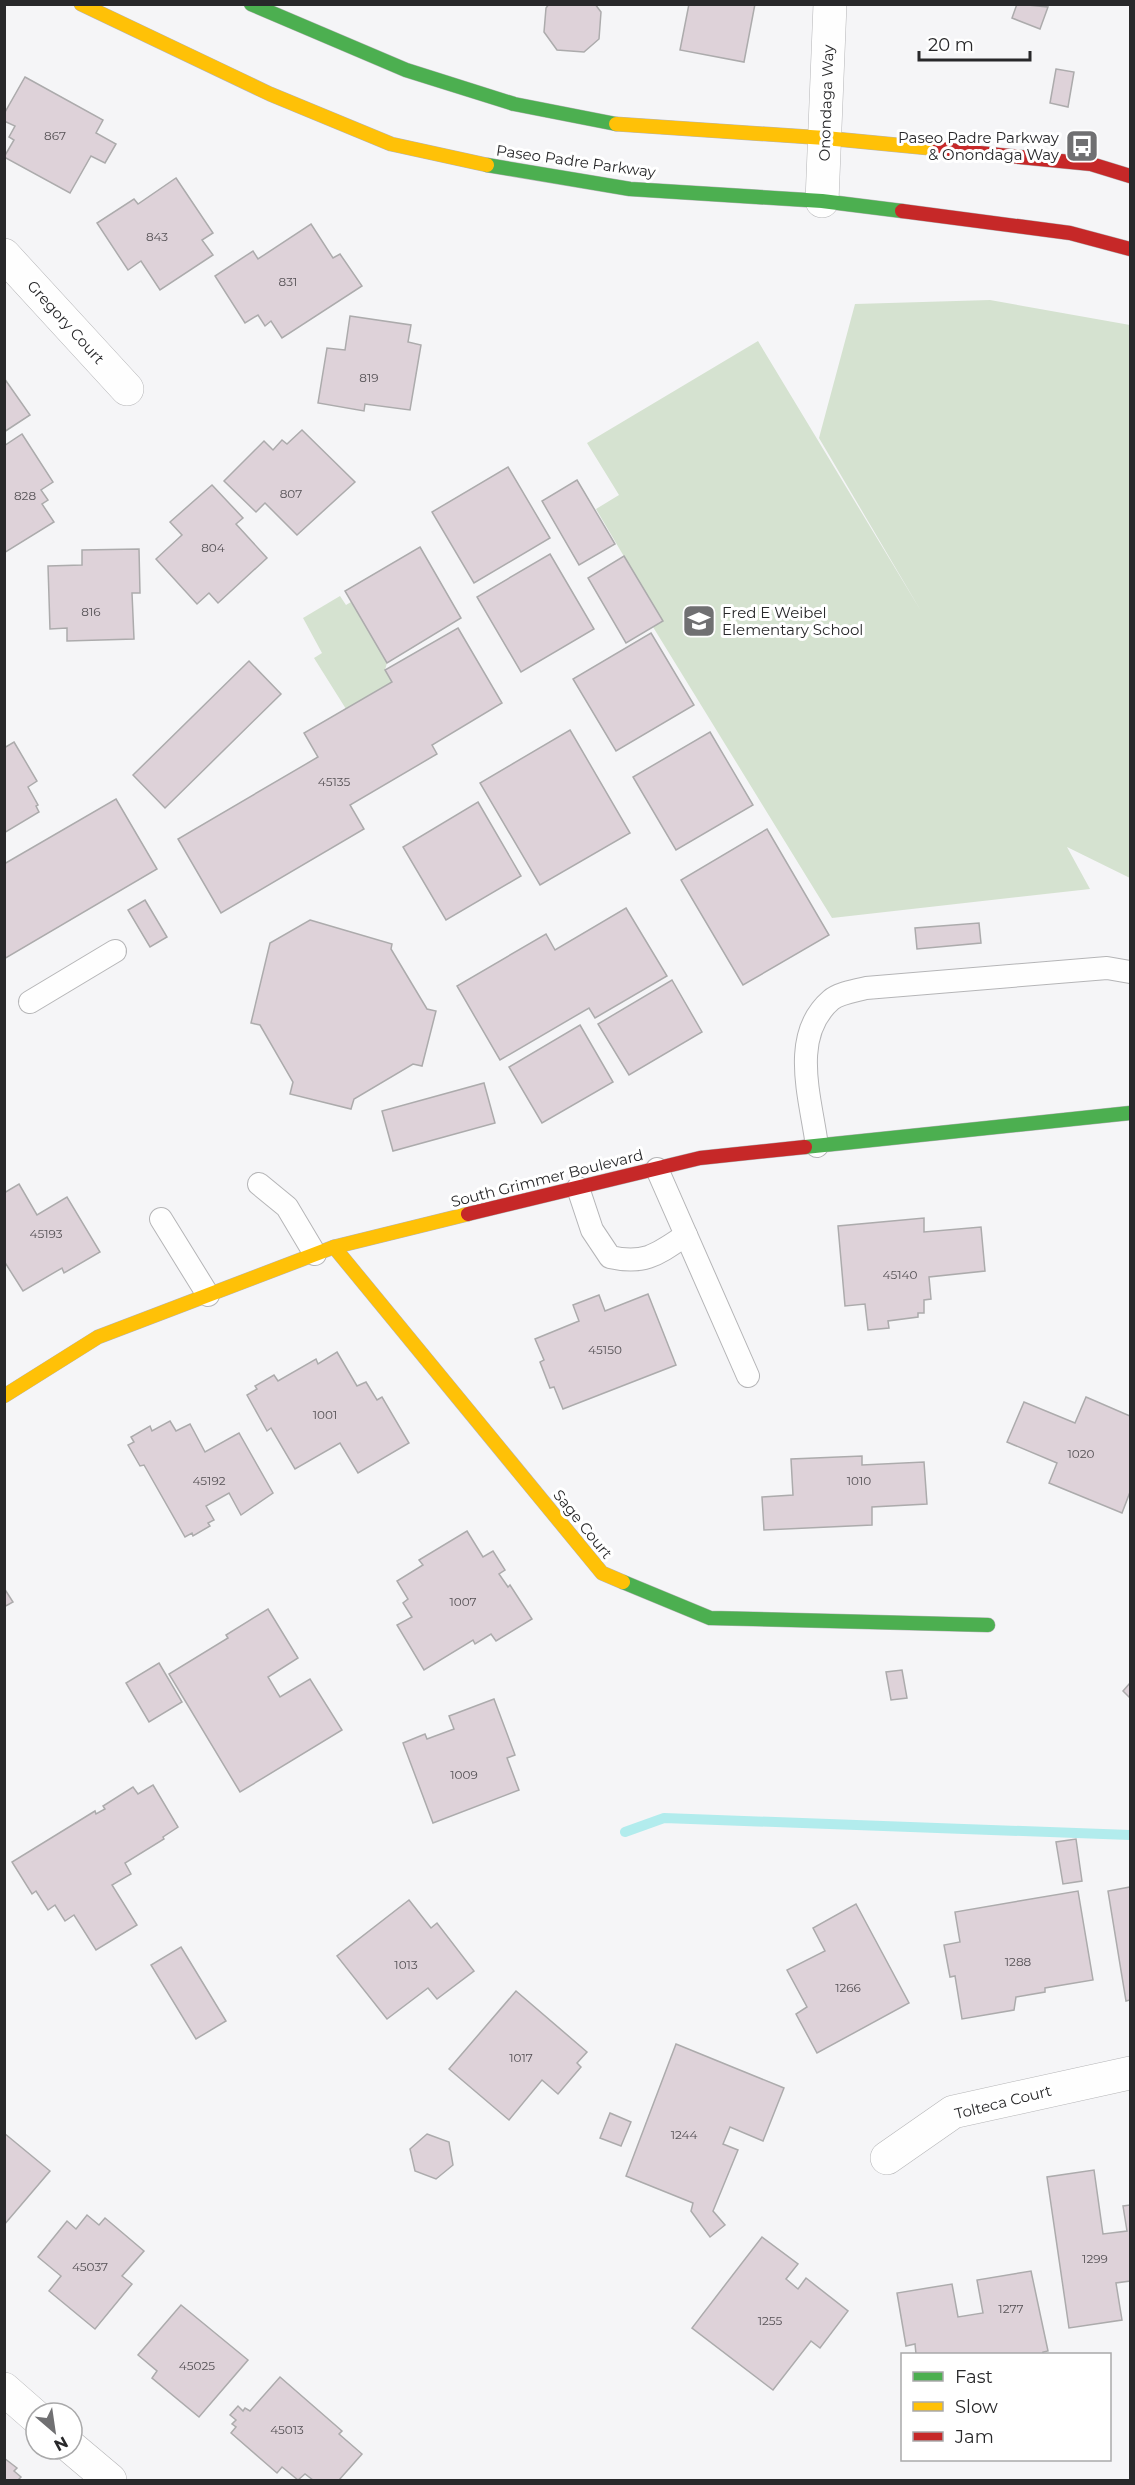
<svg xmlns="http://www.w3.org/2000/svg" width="1135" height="2485" font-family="Montserrat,sans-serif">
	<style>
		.green { fill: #d5e2d0 }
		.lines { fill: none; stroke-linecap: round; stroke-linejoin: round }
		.stream { stroke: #b2eced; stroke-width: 10 }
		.building { fill: #ded2d9; stroke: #acabac; stroke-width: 1.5 }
		.lane-casing { stroke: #b5b5b7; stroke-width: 24 }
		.street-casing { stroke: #b5b5b7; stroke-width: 34 }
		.fast-casing { stroke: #b5b5b7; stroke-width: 15 }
		.slow-casing { stroke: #b5b5b7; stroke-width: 15 }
		.jam-casing { stroke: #b5b5b7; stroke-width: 15 }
		.lane { stroke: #fefefe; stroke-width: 22 }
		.street { stroke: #fefefe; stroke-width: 33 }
		.fast { stroke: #4caf50; stroke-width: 14 }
		.slow { stroke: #ffc107; stroke-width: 14 }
		.jam { stroke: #c62828; stroke-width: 14 }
		.labels { text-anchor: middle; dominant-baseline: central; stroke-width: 6; stroke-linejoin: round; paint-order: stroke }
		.number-label { font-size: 12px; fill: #565256 }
		.street-label { font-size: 15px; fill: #28282a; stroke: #fff }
		.poi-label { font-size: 15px; fill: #28282a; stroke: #fff; text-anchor: end }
	</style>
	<rect width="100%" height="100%" fill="#f5f5f7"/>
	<g class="green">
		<polygon points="990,300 1130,325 1130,878 1067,847 1090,889 832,918 653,627 662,621 596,509 619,495 587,443 758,341 921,611 819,438 855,304"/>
		<polygon points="340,596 346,605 351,602 387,663 385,670 392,682 346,709 314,658 322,653 303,618"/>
	</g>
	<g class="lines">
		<polyline class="stream" points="625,1832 664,1818 1130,1835"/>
	</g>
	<g class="building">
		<polygon points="549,4 595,4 601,12 599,39 584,52 557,50 544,32 546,8"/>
		<polygon points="689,4 755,4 744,62 680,50"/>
		<polygon points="1017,4 1048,7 1040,29 1012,18"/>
		<polygon points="1056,69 1074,72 1068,107 1050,103"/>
		<polygon points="25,77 103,120 96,133 116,144 105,163 91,156 70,193 4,157 14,140 9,137 15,126 4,121 4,114"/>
		<polygon points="176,178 213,233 202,240 213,255 160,290 141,261 128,270 97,223 134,199 138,204"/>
		<polygon points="311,224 333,258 340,254 362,286 282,338 271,321 265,326 258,315 245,323 215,276 253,251 258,259"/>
		<polygon points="350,316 411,325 408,342 421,345 410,410 365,404 364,411 318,403 327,348 345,350"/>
		<polygon points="4,378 30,415 4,432"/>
		<polygon points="302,430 355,482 297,535 265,503 256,512 224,481 264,441 273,450 282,440 287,444"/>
		<polygon points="22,434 53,482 41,490 48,500 42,504 54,522 4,553 4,446"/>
		<polygon points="508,467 550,538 474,583 432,512"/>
		<polygon points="577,480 615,544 579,565 542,501"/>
		<polygon points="212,485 243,518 236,524 267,558 218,603 209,593 197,604 156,559 182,535 170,522"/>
		<polygon points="420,547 461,618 387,663 345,591"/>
		<polygon points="139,549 140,593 132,593 134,639 67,641 67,628 50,629 48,566 82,565 82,550"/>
		<polygon points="550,554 594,629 521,672 477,597"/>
		<polygon points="624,556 663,621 626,643 588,578"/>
		<polygon points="458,628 502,703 432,745 437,754 350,805 364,829 221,913 178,839 318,757 304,733 392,682 385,670"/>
		<polygon points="651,633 694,705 616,751 573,679"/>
		<polygon points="249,661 281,694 165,808 133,775"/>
		<polygon points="570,730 630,833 540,885 480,783"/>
		<polygon points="710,732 753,805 676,850 633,777"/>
		<polygon points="14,742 37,781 28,787 38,805 36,806 39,812 4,833 4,748"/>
		<polygon points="116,799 157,869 4,959 4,864"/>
		<polygon points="478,802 521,876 446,920 403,847"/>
		<polygon points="767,829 829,935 743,985 681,880"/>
		<polygon points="145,900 167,937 150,947 128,910"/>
		<polygon points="626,908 667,976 595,1018 589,1008 500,1060 457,986 546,934 555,950"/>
		<polygon points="310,920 392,944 391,949 427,1009 436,1011 422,1066 413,1064 354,1099 351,1109 290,1094 293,1082 260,1025 251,1023 270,943"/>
		<polygon points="979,923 981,943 917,949 915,928"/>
		<polygon points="672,980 702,1032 629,1075 598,1024"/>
		<polygon points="580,1025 613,1082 542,1123 509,1067"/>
		<polygon points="484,1083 495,1123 393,1151 382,1111"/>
		<polygon points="19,1184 37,1215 67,1197 100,1252 64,1273 62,1268 23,1291 4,1261 4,1193"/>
		<polygon points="924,1218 924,1232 981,1227 985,1271 929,1277 931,1299 924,1300 924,1313 918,1313 918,1317 888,1321 889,1328 868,1330 865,1304 845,1306 838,1226"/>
		<polygon points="648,1294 676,1365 563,1409 554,1387 550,1388 540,1362 544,1360 535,1339 579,1321 573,1305 599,1295 605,1311"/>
		<polygon points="337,1352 357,1386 366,1382 377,1400 382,1397 409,1443 358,1473 340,1443 295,1469 271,1428 267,1431 247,1395 257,1389 255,1386 274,1375 278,1381 316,1359 318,1364"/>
		<polygon points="1086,1397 1130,1416 1130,1492 1122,1513 1049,1483 1057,1463 1007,1442 1024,1402 1075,1423"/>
		<polygon points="170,1421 176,1431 190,1424 205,1452 239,1433 273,1493 241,1515 229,1493 206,1506 214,1520 208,1523 210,1526 193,1536 192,1533 185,1537 144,1465 140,1466 128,1445 134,1442 131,1437 150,1426 152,1431"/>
		<polygon points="862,1456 862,1465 924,1462 927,1504 872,1507 872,1525 764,1530 762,1497 793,1495 791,1459"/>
		<polygon points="467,1531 483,1557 493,1551 505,1570 499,1574 508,1587 510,1585 532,1619 496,1641 491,1634 475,1644 473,1640 424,1670 397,1625 412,1617 403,1603 408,1599 397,1581 423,1565 419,1560"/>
		<polygon points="4,1588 13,1602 4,1607"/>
		<polygon points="268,1609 298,1658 268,1677 280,1697 310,1679 342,1730 240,1792 169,1674 228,1638 226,1635"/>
		<polygon points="159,1663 182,1702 149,1722 126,1683"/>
		<polygon points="902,1670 907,1698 891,1700 886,1672"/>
		<polygon points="1130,1683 1130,1698 1123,1691"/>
		<polygon points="494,1699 515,1755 507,1758 519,1790 433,1823 403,1743 425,1734 427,1739 454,1729 449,1716"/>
		<polygon points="153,1785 178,1827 163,1837 164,1839 125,1863 131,1874 112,1885 137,1925 96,1950 74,1915 65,1921 55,1905 48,1910 36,1891 32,1894 12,1862 95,1811 96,1814 105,1809 103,1806 133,1787 138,1794"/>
		<polygon points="1076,1839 1082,1881 1063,1884 1056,1842"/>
		<polygon points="1130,1887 1130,2000 1126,2001 1108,1891"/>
		<polygon points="1078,1891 1093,1980 1045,1988 1045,1992 1016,1997 1014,2010 962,2019 955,1976 950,1977 944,1945 960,1942 955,1912"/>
		<polygon points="409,1900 431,1928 437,1923 474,1971 437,1999 428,1988 387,2019 337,1956"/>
		<polygon points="856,1904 909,2003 817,2053 796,2014 807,2007 787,1970 825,1951 813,1928"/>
		<polygon points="181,1947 226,2021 196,2039 151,1965"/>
		<polygon points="516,1991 587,2052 577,2063 581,2067 558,2094 542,2080 509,2120 449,2069"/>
		<polygon points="676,2044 784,2088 763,2141 730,2127 723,2144 738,2150 713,2211 725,2225 710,2237 691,2211 693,2203 626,2176"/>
		<polygon points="610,2113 631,2122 621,2146 600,2138"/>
		<polygon points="4,2133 50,2171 4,2225"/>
		<polygon points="427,2134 449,2142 453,2165 436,2179 415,2171 410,2149"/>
		<polygon points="1094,2170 1103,2234 1127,2231 1123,2206 1130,2205 1130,2281 1116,2283 1122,2320 1069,2328 1047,2177"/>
		<polygon points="87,2215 99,2225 105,2218 144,2251 122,2276 132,2284 95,2329 49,2291 61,2276 38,2257 67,2221 76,2229"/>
		<polygon points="762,2237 798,2264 786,2279 798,2289 806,2278 848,2311 820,2348 811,2341 773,2390 692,2328"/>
		<polygon points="1031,2271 1048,2351 1043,2352 1043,2354 916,2354 915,2344 906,2346 897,2293 952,2284 958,2317 983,2313 977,2280"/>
		<polygon points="181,2305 248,2360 199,2417 152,2378 157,2371 138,2355"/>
		<polygon points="280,2377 342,2431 339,2434 362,2454 339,2480 313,2480 305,2474 298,2480 282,2467 277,2473 231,2433 236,2427 232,2424 236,2420 230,2415 238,2406 243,2411 245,2408 250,2411"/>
		<polygon points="4,2458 17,2468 14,2471 21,2477 18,2480 4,2480"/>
	</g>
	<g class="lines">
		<defs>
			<g id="lane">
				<polyline points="30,1002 115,951"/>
				<path d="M 817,1146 C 811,1099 789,1036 831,1000 C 839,993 855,991 866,988 L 1107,968 L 1130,972"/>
				<polyline points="657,1169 748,1376"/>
				<polyline points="259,1184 287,1207 315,1254"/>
				<path d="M 578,1188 L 592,1230 L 610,1257 C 645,1265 658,1254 686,1235"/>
				<polyline points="161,1219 208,1295"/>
			</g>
			<g id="street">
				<polyline points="822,201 830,4"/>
				<polyline points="4,255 127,389"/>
				<polyline points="887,2158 953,2112 1130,2073"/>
				<polyline points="4,2389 36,2417"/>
				<polyline points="72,2448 110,2480"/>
			</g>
			<g id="fast">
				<polyline points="251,4 406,70 514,104 616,124"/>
				<polyline points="487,165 630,189 822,201 902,211"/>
				<polyline points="805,1147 1130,1113"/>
				<polyline points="623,1582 710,1618 988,1625"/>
			</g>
			<g id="slow">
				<polyline points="81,4 270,94 391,144 487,165"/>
				<polyline points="616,124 825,138 939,149"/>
				<polyline points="334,1247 602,1573 623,1582"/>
				<polyline points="4,1396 98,1337 334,1247 468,1214"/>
			</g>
			<g id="jam">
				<polyline points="939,149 1091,164 1130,176"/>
				<polyline points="902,211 1070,233 1130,249"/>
				<polyline points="468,1214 700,1158 805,1147"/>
			</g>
		</defs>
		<use href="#lane" class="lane-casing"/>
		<use href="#street" class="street-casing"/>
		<use href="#fast" class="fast-casing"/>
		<use href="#slow" class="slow-casing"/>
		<use href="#jam" class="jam-casing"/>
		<use href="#lane" class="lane"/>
		<use href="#street" class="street"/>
		<use href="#fast" class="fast"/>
		<use href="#slow" class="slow"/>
		<use href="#jam" class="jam"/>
	</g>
	<defs>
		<symbol id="bus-square" viewBox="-11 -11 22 22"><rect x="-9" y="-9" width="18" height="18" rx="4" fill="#707072" stroke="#fff"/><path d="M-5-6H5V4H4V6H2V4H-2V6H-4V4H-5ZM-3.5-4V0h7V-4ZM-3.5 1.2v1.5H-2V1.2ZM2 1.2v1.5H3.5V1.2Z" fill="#fff"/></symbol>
		<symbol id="school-square" viewBox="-11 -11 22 22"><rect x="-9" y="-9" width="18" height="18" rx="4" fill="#707072" stroke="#fff"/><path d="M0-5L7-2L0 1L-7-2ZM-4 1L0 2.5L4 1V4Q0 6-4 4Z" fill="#fff"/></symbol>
	</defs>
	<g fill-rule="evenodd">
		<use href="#bus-square" x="1063" y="127" width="38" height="38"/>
		<use href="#school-square" x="680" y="602" width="38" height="38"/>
	</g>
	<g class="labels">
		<g class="number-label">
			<text x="55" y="135">867</text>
			<text x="157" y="236">843</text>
			<text x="288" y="281">831</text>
			<text x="369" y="377">819</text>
			<text x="291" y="493">807</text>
			<text x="25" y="495">828</text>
			<text x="213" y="547">804</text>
			<text x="91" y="611">816</text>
			<text x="334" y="781">45135</text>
			<text x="46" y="1233">45193</text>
			<text x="900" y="1274">45140</text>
			<text x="605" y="1349">45150</text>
			<text x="325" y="1414">1001</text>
			<text x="1081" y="1453">1020</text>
			<text x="209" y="1480">45192</text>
			<text x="859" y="1480">1010</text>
			<text x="463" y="1601">1007</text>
			<text x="464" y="1774">1009</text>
			<text x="1018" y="1961">1288</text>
			<text x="406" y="1964">1013</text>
			<text x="848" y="1987">1266</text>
			<text x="521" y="2057">1017</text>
			<text x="684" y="2134">1244</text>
			<text x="1095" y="2258">1299</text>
			<text x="90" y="2266">45037</text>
			<text x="1011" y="2308">1277</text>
			<text x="770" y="2320">1255</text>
			<text x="197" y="2365">45025</text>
			<text x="287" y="2429">45013</text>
		</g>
		<g class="street-label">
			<text transform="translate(826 103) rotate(-88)">Onondaga Way</text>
			<text transform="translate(576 161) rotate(8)">Paseo Padre Parkway</text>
			<text transform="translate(66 322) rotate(48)">Gregory Court</text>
			<text transform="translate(547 1178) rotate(-14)">South Grimmer Boulevard</text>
			<text transform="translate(583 1524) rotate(51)">Sage Court</text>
			<text transform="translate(1003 2102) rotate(-14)">Tolteca Court</text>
		</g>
		<g class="poi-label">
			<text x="1059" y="137">Paseo Padre Parkway<tspan x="1059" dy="17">&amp; Onondaga Way</tspan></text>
			<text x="722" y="612" text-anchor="start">Fred E Weibel<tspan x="722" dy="17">Elementary School</tspan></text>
		</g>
	</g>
	<rect width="1135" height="2485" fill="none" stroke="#28282a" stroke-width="12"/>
	<rect x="901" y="2353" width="210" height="108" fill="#ffffff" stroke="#a9a9aa" stroke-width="1.5"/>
	<rect x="913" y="2372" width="30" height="9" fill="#4caf50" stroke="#a9a9aa" stroke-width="1.5"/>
	<text x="955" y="2383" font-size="18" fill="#28282a">Fast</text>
	<rect x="913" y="2402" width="30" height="9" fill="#ffc107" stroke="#a9a9aa" stroke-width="1.5"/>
	<text x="955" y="2413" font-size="18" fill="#28282a">Slow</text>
	<rect x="913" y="2432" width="30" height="9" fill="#c62828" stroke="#a9a9aa" stroke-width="1.5"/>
	<text x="955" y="2443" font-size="18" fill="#28282a">Jam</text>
	<g transform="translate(54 2431) rotate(151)"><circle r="28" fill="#ffffff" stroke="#a9a9aa" stroke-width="1.5"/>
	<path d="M0-4.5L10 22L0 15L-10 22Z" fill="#707072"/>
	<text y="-9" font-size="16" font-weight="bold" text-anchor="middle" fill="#28282a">N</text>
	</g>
	<path d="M919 51v9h111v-9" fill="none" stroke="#28282a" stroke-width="3"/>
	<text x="928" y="51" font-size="18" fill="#28282a" stroke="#ffffff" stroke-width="4.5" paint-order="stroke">20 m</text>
</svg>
